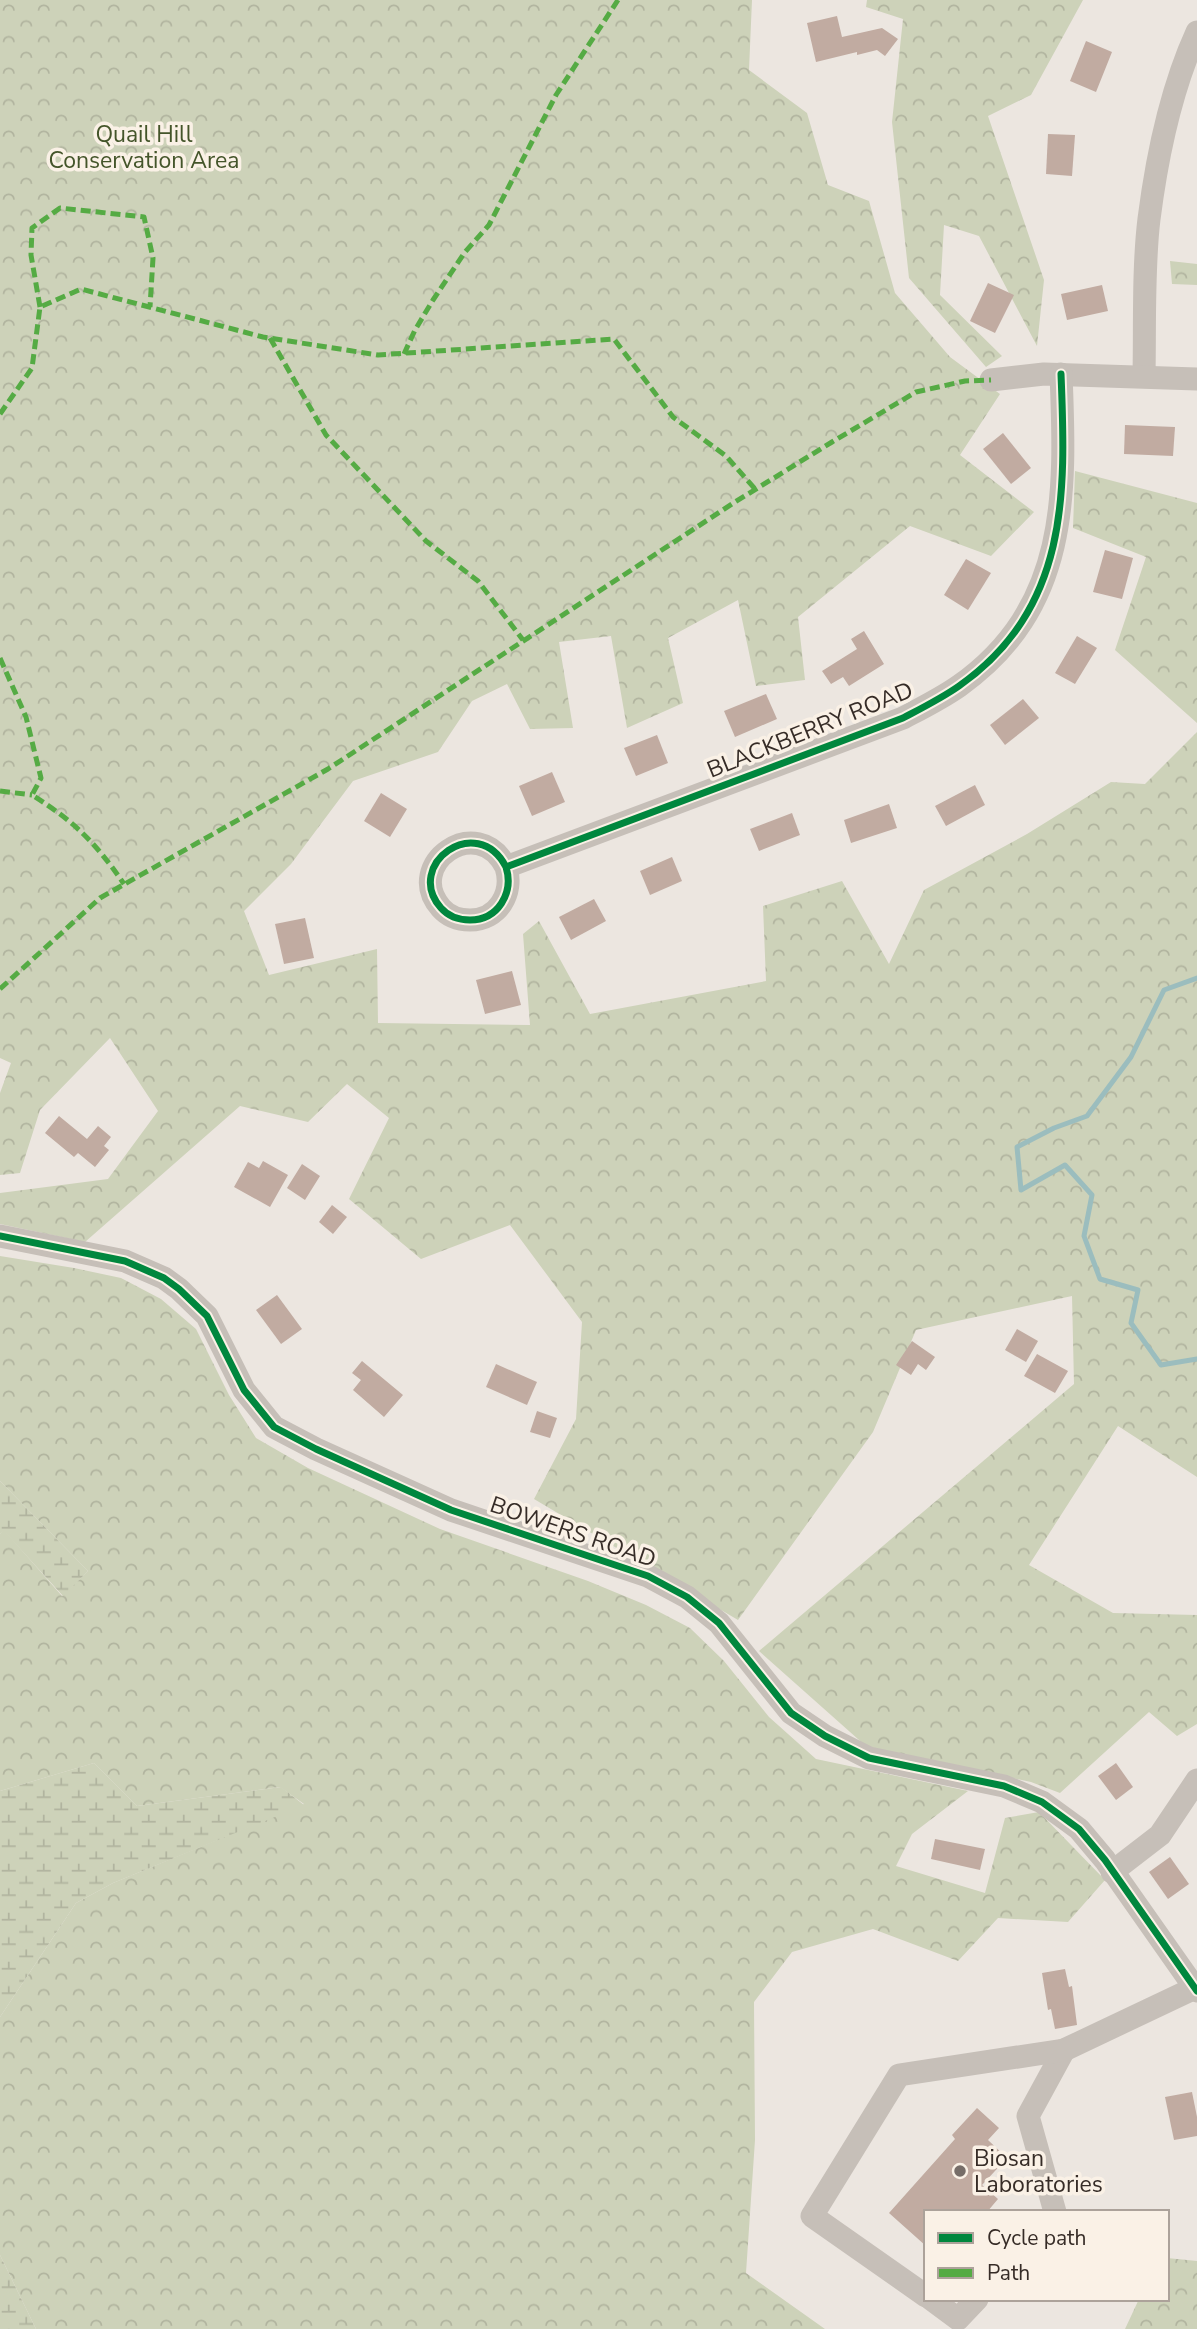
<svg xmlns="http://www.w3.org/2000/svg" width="1197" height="2329" font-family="'Nunito Sans',sans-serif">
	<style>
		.forest { fill: url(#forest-crowns) }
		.wetland { fill: url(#wetland-marsh) }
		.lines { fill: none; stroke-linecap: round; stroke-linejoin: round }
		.stream { stroke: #9bbdbe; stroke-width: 5 }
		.building { fill: #c1aba1 }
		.minor { stroke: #c6bfb8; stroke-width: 23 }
		.quiet { stroke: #55ab44; stroke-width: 5; stroke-dasharray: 10 5; stroke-linecap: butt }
		.cycleway-casing { stroke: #faf1e6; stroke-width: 11 }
		.cycleway { stroke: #00873e; stroke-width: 7 }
		.poi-dot { fill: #766d68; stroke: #faf1e6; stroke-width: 2.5 }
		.labels { text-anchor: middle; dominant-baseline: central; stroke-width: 7; stroke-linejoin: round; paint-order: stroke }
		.park-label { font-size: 23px; fill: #44552a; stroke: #faf1e6 }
		.street-label { font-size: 23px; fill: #362c27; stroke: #faf1e6 }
		.poi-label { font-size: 23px; fill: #362c27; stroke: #faf1e6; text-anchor: start }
	</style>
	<defs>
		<pattern id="forest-crowns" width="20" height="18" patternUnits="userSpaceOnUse" patternTransform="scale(1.75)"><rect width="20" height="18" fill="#cdd2b9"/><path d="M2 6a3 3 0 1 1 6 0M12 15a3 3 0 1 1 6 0" fill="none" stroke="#b1b49f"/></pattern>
		<pattern id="wetland-marsh" width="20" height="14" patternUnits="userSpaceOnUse" patternTransform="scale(1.75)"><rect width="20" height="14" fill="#cdd2b9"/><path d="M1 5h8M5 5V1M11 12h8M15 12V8" fill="none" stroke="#b1b49f"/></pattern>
	</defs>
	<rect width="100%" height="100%" fill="#ece6e0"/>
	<g class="forest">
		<polygon points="0,0 752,0 749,70 807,113 828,185 869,201 895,293 950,357 1000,394 960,455 1034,512 991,556 910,526 798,617 805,680 756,686 738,600 668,638 683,703 627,728 611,636 559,642 573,728 530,729 507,684 472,701 438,752 353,781 291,864 244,911 269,975 377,949 378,1023 530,1025 523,934 539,921 590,1014 766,981 763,906 842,881 889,964 924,890 1027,834 1111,782 1145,784 1197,732 1197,1477 1118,1426 1029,1565 1113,1613 1197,1615 1197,1724 1177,1736 1149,1712 1060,1793 1031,1782 868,1748 759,1651 1074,1384 1072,1296 916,1330 873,1432 738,1620 534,1499 576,1419 582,1322 510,1225 421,1259 349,1199 389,1118 347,1084 308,1122 240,1106 85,1242 0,1224 0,1193 108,1179 158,1111 110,1038 40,1110 20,1173 0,1175 0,1093 11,1063 0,1058"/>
		<polygon points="867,0 1083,0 1031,95 988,116 1044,280 1037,346 979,236 944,225 940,295 1002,356 986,367 909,278 892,122 903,19 866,7"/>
		<polygon points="1170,261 1197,264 1197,285 1172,284"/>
		<polygon points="1075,471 1197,503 1197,723 1115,650 1146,557 1073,528"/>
		<polygon points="0,1256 74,1268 121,1278 161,1299 196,1329 229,1395 256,1438 308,1468 440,1529 588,1581 646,1605 690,1628 724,1661 769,1717 816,1759 968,1791 912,1834 896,1866 985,1893 1005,1818 1039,1812 1105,1880 1068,1922 998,1918 958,1961 873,1929 792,1952 754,2002 755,2140 746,2273 825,2329 36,2329 0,2255 0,2017 76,1903 113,1883 304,1804 280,1787 137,1806 94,1763 0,1791 0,1534 4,1530 62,1596 88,1571 0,1481"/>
		<polygon points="1167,2258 1197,2261 1197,2329 1125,2329 1139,2299 1167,2299"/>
	</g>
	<g class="wetland">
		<polygon points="0,1481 88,1571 63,1596 4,1531 0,1534"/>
		<polygon points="94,1763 137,1806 281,1787 304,1805 113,1883 76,1903 0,2017 0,1791"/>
		<polygon points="0,2255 36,2329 0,2329"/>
	</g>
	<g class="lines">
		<polyline class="stream" points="1197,978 1164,990 1131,1057 1087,1116 1054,1128 1017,1147 1021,1190 1065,1165 1092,1195 1084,1236 1100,1279 1138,1290 1131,1323 1161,1365 1197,1359"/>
	</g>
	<g class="building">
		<polygon points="837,16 842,37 882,28 898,39 885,56 877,50 857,55 857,52 816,62 807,23"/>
		<polygon points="1086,41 1112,52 1096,92 1070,81"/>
		<polygon points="1048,134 1075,135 1072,176 1046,174"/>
		<polygon points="988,283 1014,295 995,333 970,321"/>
		<polygon points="1102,285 1108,311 1067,320 1061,294"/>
		<polygon points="1125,425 1175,427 1173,456 1124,454"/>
		<polygon points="1003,433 1031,468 1011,484 983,449"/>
		<polygon points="1105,550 1133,558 1122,599 1093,592"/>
		<polygon points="966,559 991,573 968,610 944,595"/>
		<polygon points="864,631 884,664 849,686 843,677 831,684 822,671 857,649 851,639"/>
		<polygon points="1077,636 1097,648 1075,684 1055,673"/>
		<polygon points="766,694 777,719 735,737 724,711"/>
		<polygon points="1023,699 1039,718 1005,745 990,725"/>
		<polygon points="657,735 668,763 636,776 624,748"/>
		<polygon points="552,772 565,802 532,816 519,786"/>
		<polygon points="975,785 985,805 946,826 935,806"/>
		<polygon points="381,793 407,809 390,837 364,821"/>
		<polygon points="889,804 897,828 851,843 844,820"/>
		<polygon points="792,813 800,835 759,851 750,829"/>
		<polygon points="672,857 682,881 650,895 640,871"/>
		<polygon points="594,899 606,921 571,940 559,917"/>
		<polygon points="305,918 314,958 284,964 275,924"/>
		<polygon points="512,971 521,1005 485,1014 476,980"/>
		<polygon points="59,1116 87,1139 98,1126 111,1137 104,1146 109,1150 95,1167 78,1153 74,1157 45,1133"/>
		<polygon points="263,1161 288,1175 270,1207 234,1187 248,1162 259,1168"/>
		<polygon points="302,1164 320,1176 305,1200 287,1188"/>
		<polygon points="332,1205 347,1217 333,1234 319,1222"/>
		<polygon points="277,1295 302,1329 281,1344 256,1310"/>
		<polygon points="1017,1329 1038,1341 1026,1362 1005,1350"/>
		<polygon points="912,1341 935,1357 926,1370 918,1364 911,1375 896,1365"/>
		<polygon points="1037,1354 1068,1371 1055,1393 1024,1376"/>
		<polygon points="362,1361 403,1395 384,1417 353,1390 361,1380 352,1373"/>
		<polygon points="496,1364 537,1382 527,1405 486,1387"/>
		<polygon points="537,1411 557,1418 550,1438 530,1432"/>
		<polygon points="1116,1763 1133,1787 1116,1800 1098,1776"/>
		<polygon points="935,1839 985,1849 980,1870 931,1859"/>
		<polygon points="1170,1857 1189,1884 1168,1899 1149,1872"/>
		<polygon points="1065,1969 1069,1987 1072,1986 1077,2025 1055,2029 1051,2009 1048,2010 1042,1973"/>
		<polygon points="1192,2092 1197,2117 1197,2136 1174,2140 1165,2097"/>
		<polygon points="977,2108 999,2128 988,2140 1007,2158 982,2185 998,2199 987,2212 926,2212 926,2246 889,2213 955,2139 952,2135"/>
	</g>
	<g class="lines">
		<g class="minor">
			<path d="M 1144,376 C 1145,326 1143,268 1149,219 C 1157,156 1170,91 1197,32"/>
			<polyline points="991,380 1044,374 1197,379"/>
			<path d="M 506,867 C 514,893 498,920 470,920 C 459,920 448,916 441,908 C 403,865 477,811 506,867 L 903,718 C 922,708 942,698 959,686 C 1069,608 1066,495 1061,374"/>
			<polyline points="0,1236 125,1261 164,1278 179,1289 207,1316 244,1390 274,1427 316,1449 451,1510 648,1576 687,1597 719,1623 791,1713 825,1736 869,1758 1004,1786 1042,1802 1079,1829 1105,1860 1197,1991"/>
			<polyline points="1112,1872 1160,1835 1197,1780"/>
			<polyline points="1055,2212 1028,2116 1064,2050"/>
			<polyline points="926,2296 812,2216 899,2075 1064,2050 1195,1988"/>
			<polyline points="931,2299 958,2319 977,2299"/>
		</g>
		<g class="quiet">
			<polyline points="40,307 31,255 32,228 60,208 144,217 153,258 150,307"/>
			<polyline points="270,338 326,435 426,541 478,581 523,640"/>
			<polyline points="404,354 415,330 433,300 465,252 489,225 556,95 618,0"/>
			<polyline points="0,414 32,368 40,307 81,289 263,337 378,355 614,339 673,417 726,456 755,489"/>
			<path d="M 0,658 L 26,717 L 41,778 L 32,795 C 75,822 95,842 124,884"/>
			<polyline points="0,791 32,795"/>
			<polyline points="0,989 100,898 328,769 735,502 832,442 916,392 965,381 991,380"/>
		</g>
		<defs>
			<g id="cycleway">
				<path d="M 506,867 C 514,893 498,920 470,920 C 459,920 448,916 441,908 C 403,865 477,811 506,867 L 903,718 C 922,708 942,698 959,686 C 1069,608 1066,495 1061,374"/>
				<polyline points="0,1236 125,1261 164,1278 179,1289 207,1316 244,1390 274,1427 316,1449 451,1510 648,1576 687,1597 719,1623 791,1713 825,1736 869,1758 1004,1786 1042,1802 1079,1829 1105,1860 1197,1991"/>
			</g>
		</defs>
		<use href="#cycleway" class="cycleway-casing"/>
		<use href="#cycleway" class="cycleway"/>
	</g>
	<circle class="poi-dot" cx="960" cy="2171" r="7"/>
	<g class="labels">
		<g class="park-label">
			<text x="144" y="134">Quail Hill<tspan x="144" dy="26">Conservation Area</tspan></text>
		</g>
		<g class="street-label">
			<text transform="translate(810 730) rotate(-22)">BLACKBERRY ROAD</text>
			<text transform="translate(573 1532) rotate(19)">BOWERS ROAD</text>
		</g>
		<g class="poi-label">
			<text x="974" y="2158">Biosan<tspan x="974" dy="26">Laboratories</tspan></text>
		</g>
	</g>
	<rect x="924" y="2210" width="245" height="91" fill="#faf1e6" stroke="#aca29a" stroke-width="2"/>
	<rect x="938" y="2233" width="35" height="10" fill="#00873e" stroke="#aca29a" stroke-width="2"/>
	<text x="987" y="2245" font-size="21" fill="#362c27">Cycle path</text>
	<rect x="938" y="2268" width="35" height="10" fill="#55ab44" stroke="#aca29a" stroke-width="2"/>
	<text x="987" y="2280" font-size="21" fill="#362c27">Path</text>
</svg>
